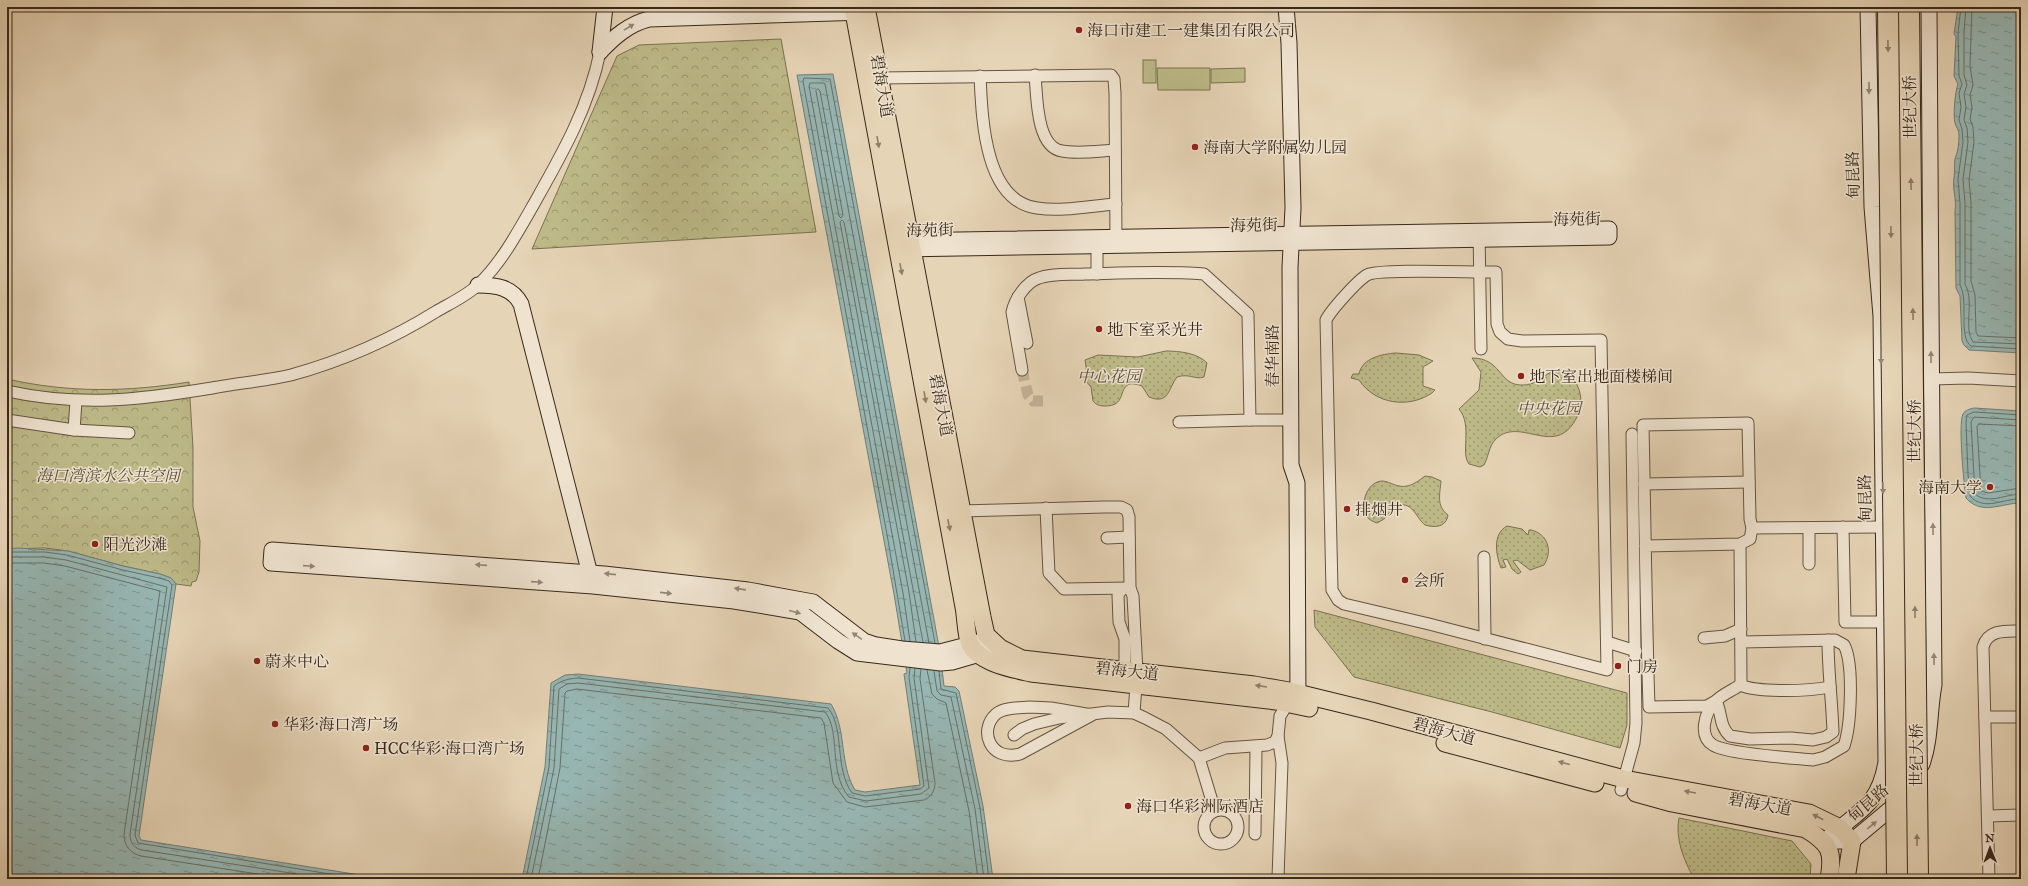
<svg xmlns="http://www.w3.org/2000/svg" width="2028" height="886" font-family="'IM FELL Great Primer','Noto Serif SC',serif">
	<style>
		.grass { fill: url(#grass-dots); stroke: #7a7251 }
		.forest { fill: url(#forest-crowns); stroke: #7a7251 }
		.pitch { fill: #bdba88; stroke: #7a7251 }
		.water { fill: url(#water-ripples); stroke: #717e76 }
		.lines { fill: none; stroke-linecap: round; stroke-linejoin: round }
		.shore { stroke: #687067; stroke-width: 1 }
		.street-tunnel { stroke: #c3b297; stroke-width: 11; stroke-dasharray: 11 5.5; stroke-linecap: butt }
		.street-casing { stroke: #645441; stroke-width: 13 }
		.secondary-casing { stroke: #38291a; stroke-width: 17 }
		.primary-casing { stroke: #38291a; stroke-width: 19 }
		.street { stroke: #efe3d0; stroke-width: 11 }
		.secondary { stroke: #efe3d0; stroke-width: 15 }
		.primary { stroke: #e6d4b6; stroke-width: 17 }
		.highway-bridge-casing { stroke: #38291a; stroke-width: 22; stroke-linecap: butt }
		.highway-bridge { stroke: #e6d4b6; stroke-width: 20 }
		.oneway { fill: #948675 }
		.oneway2 { fill: #8f7e68 }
		.poi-dot { fill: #8f2418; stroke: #efe3d0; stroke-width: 1.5 }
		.labels { text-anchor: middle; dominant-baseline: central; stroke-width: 3; stroke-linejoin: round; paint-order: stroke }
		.poi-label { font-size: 16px; fill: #38291a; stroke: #efe3d0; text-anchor: start }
		.street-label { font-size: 16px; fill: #38291a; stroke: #efe3d0 }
		.park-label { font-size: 16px; font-style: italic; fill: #594d36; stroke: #efe3d0 }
	</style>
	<defs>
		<pattern id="grass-dots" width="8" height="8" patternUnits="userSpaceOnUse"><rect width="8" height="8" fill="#bdba88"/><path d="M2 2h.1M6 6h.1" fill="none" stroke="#9b976e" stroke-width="1.8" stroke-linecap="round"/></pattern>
		<pattern id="forest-crowns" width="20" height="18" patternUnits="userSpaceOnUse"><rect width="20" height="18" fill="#bdba88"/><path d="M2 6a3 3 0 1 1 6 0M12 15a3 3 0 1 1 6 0" fill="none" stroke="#9b976e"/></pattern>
		<pattern id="water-ripples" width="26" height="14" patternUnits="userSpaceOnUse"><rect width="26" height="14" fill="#97b7b4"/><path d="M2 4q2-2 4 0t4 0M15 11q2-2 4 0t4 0" fill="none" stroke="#7c9592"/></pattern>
	</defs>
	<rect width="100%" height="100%" fill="#e6d4b6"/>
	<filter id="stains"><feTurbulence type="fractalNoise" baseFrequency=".005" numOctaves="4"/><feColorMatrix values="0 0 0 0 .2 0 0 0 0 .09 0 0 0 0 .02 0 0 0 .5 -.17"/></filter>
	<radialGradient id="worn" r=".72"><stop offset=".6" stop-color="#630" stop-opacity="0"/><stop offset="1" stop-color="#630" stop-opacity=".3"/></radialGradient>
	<g class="grass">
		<path d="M 1166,351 C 1179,351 1198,353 1207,363 L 1204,377 C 1195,380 1189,373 1177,377 C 1168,389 1169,405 1149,397 L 1142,386 C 1139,385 1133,383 1129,384 C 1118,390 1126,406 1105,406 C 1100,406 1096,405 1093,401 L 1091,387 L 1085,380 L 1087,373 L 1085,360 L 1098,355 L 1138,357 Z"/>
		<path d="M 1396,353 L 1419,355 L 1433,361 L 1423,367 L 1423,386 L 1435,390 L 1432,393 C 1408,409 1375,404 1359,380 L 1351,378 L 1353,374 L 1359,374 C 1362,358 1382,354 1396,353 Z"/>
		<path d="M 1472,358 C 1501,358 1499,384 1520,385 C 1540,387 1546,368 1562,370 C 1570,372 1575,380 1578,387 C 1582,396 1582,408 1577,417 C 1557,457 1526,421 1501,435 C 1488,443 1490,454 1484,465 L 1480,467 L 1469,464 C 1460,453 1473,426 1459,409 L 1479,390 L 1481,372 Z"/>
		<path d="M 1425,476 L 1432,477 L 1441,481 C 1440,494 1436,506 1448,515 C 1446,527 1436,528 1425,525 C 1415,517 1413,500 1395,506 L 1384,519 L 1377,523 C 1371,521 1366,518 1364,511 C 1362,500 1368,481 1383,481 C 1391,482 1397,488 1407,486 C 1413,485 1420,480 1425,476 Z"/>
		<path d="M 1507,526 L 1522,529 L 1528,535 L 1529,530 L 1531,530 C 1548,534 1553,551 1544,565 L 1530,570 L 1517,560 L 1513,561 L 1521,572 L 1518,574 L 1512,569 L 1507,559 L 1503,560 L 1506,567 L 1501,568 C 1496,555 1492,534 1507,526 Z"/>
		<polygon points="1314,610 1627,693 1627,725 1620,748 1492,712 1354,677 1315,627"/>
		<path d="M 1679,818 L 1792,841 L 1811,864 L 1810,879 L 1694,879 C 1684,860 1675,839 1679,818 Z"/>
	</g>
	<g class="forest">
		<polygon points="781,39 816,232 532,249 617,56 639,45"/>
		<path d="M 7,379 C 69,393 127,392 189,382 L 193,448 L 193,507 L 200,541 L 199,572 L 196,581 L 192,582 L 191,586 L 176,584 L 171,578 L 160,574 L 123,566 L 68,551 L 45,548 L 7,549 Z"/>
	</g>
	<g class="pitch">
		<rect x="1143" y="60" width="13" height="23"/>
		<polygon points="1157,68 1210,68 1210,90 1158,90"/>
		<polygon points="1245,68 1245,82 1211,83 1211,69"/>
	</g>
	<g class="water">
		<path d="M 1958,7 L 2021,7 L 2021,353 L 1969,350 L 1964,345 L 1962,341 L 1960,296 L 1956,288 L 1955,211 C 1957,200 1952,189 1954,177 C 1955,172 1954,164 1955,159 C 1958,151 1959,144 1959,135 C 1959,130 1956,127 1955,123 C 1953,116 1955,92 1958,84 L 1954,76 L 1956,37 L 1954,34 Z"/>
		<path d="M 833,74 L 940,652 L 944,686 L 955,687 L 959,691 L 983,806 L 993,879 L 522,879 L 545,767 L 551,683 L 565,675 L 578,674 L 831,704 C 847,730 839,764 855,790 L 865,792 L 920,785 L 904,674 L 907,673 L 894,594 L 797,75 Z"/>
		<path d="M 1974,408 L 2021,411 L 2021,503 C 2001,503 1982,516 1966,498 C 1964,485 1958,424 1963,414 C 1965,410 1970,409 1974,408 Z"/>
		<polygon points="18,548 68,551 123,566 160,574 171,578 176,584 139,836 141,840 385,879 7,879 7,549"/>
	</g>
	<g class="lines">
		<g class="shore">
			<path d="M 1961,7 L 1958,33 L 1959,76 L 1962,84 L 1959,93 L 1961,107 L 1959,120 L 1962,129 L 1963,142 L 1958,179 L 1960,203 L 1960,285 C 1969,301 1958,337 1971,346 L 2021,349"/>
			<path d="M 1966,7 L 1964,32 L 1964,75 L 1967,85 L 1964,94 L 1966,107 L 1964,120 L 1967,128 L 1968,142 L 1963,179 L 1965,203 L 1965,284 C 1975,300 1963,329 1973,342 L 2021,344"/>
			<polyline points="1972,7 1970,66 1973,85 1970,95 1972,107 1970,119 1973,127 1974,142 1969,180 1971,203 1971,281 1975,295 1976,332 1978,336 2021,338"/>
			<polygon points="818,89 820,91 843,215 841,218 839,216 816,91"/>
			<path d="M 2021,415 L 1974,412 L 1967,415 L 1966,422 L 1968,474 L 1970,496 C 1985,512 2003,498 2021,499"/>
			<path d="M 2021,420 L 1974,417 L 1971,422 L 1975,494 C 1988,505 2006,494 2021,494"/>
			<polyline points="2021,426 1979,424 1977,426 1981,491 1988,493 2021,488"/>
			<polyline points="7,552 45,552 67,555 123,570 159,578 169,581 172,585 135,835 138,843 361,879"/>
			<path d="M 7,557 L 44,557 L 66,560 L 167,587 L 130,834 C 130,843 134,848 142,850 L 329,879"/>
			<path d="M 7,563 L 44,563 L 65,566 L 160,591 L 124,834 C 124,846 130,853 141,856 L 290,879"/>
			<polyline points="905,641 888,540 803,81 804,78 830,79 935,643"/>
			<polyline points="910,641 903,593 809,86 810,83 824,83 825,84 929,643"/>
			<polyline points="916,642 909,592 840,222 842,220 844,222 923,642"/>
			<polyline points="927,670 932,694 937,699 946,703 969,811 978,879"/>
			<polyline points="934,671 937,691 941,695 951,697 975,809 984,879"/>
			<polyline points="939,671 941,689 956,693 980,808 989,879"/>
			<path d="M 526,879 L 549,767 L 554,686 C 562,680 568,679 578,678 L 828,708 C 845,728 834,768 852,793 L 865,796 L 920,789 L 924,786 L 909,677 L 910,668"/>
			<path d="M 531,879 L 554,768 L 559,689 L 567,684 L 578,683 L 825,712 C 841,731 828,773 849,797 L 866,801 L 921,794 L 929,788 L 914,678 L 915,668"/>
			<path d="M 538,879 L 560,768 L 565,693 L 567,691 L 577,689 L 821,718 L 824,723 L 833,783 L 847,802 L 865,807 L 924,800 C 931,797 935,791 935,783 L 920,679 L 921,669"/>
		</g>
		<polyline class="street-tunnel" points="1022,370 1028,395 1033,401 1043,401"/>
		<defs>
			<g id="street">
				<path d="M 1035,75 C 1037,96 1036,147 1062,151 C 1079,154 1098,151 1115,150"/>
				<path d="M 980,76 C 982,117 984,201 1037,208 C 1062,212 1090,206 1116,204"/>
				<polyline points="880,78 1111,75 1114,79 1115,93 1116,245"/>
				<polyline points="1479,232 1481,349"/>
				<polyline points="1097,238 1097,274"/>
				<path d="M 1480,272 L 1496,272 L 1497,324 L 1500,332 L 1508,339 L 1522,341 L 1601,340 L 1607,670 L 1429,624 L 1344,604 L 1338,600 L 1332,590 L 1326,320 C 1331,310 1358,280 1367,275 C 1377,269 1463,272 1480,272 Z"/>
				<polyline points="1018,297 1027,343"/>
				<path d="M 1022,370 L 1012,312 C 1015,299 1026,282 1039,278 C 1053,273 1071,275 1085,274 C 1124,273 1165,271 1204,274 L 1248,314 L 1250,420 L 1179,422"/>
				<polyline points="1931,379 1968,378 2021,381"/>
				<path d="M 7,391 C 80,407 139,400 212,388 C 238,383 265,381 291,375 C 342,361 392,339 437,311 C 451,303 468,295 479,284 C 502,262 519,230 535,202 C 562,154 589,107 600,52"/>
				<polyline points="7,420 74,430 129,433"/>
				<polyline points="1250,420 1291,420"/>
				<polyline points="74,430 76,401"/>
				<polyline points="1644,484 1749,482"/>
				<polyline points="1046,508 1049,573 1064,589 1130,588"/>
				<polyline points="960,511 1104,507 1121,507 1127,510 1129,517 1130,588 1133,596 1137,672 1134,713"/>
				<polyline points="1843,527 1845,622 1884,622"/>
				<polyline points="1752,528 1883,527"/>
				<polyline points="1809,528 1809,564"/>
				<polyline points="1107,538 1129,537"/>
				<path d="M 1740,544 L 1741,682 L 1740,685 C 1732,691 1722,694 1715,702 C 1705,712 1698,736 1713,745 C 1727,754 1793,758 1813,760 L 1825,757 L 1844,746 C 1851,726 1854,663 1844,645 L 1835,640 L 1741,642"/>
				<path d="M 1645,546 L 1740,544 L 1750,539 L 1752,528 L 1750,519 L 1748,423 L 1643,425 C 1645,519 1646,613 1649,707 L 1707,706 L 1716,701 C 1722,713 1719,726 1730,736 L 1750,739 L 1791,738 L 1813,740 L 1826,737 L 1833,732 C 1832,701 1828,671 1828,640"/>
				<polyline points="1484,557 1485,639"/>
				<polyline points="1704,638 1725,636 1741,629"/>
				<polyline points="1607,642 1636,651"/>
				<polyline points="1125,676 1125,639 1119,622 1118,595 1122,589 1129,588"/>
				<path d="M 1740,685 C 1758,693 1810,691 1830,687"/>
				<path d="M 1030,707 L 1051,708 L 1092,715 L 1020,754 C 990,762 978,730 996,714 C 1004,707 1021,708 1030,707 Z"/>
				<polyline points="1985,717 2021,717"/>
				<polyline points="1014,735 1022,729 1034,724 1059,718 1108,712 1134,713 1145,718 1166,729 1199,758 1215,811"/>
				<polyline points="1199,758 1225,748 1267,745 1275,742 1278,736 1280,716 1288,703"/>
				<polyline points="1621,790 1634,743 1636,723 1632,434"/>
				<circle cx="1221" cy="827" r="17"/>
				<polyline points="1988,816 2021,815"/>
				<polyline points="1255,834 1256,747"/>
				<polyline points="1278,878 1282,763 1278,736"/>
				<path d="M 1989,879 L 1983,647 C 1988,629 2006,631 2021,631"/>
			</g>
			<g id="secondary">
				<polyline points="1286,7 1289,43 1293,208 1290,267 1291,465 1297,483 1298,704"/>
				<path d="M 600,52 C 614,37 629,24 649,19 L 865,12"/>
				<polyline points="600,52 605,7"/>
				<polyline points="899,241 1609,229 1609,237 900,249"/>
				<path d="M 478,285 C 496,285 512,287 521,304 L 592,582"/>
				<polyline points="990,639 940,652 902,649 876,645 864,641 813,602 748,590 604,574 272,550 271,563 593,586 734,601 800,612 838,641 857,653 941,663 952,662 1000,648"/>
				<path d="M 1922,764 C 1931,739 1929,711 1934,685 C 1931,459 1931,233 1929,7"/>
				<path d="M 1831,835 C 1861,810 1879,804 1886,762 L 1881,316 L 1872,207 L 1868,7"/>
				<polyline points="1825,841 1852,841 1901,800"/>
			</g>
			<g id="primary">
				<path d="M 853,7 L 964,607 C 966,617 966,636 970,644 C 979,663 1013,669 1031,673 L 1276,701 L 1309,708"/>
				<polyline points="866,7 982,617 986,635 1000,648 1022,659 1254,685 1289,691 1371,711 1624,779 1809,813 1840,828 1852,841 1846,879"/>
				<polyline points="1445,743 1595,783"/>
				<path d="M 1636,793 L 1672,803 L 1806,829 C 1830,844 1834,851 1829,879"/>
			</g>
		</defs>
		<use href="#street" class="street-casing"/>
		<use href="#secondary" class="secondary-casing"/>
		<use href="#primary" class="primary-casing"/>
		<use href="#street" class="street"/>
		<use href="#secondary" class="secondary"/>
		<use href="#primary" class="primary"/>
		<defs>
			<g id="highway-bridge">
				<polyline points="1888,7 1897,879"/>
				<polyline points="1909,7 1918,879"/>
			</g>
		</defs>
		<use href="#highway-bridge" class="highway-bridge-casing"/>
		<use href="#highway-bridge" class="highway-bridge"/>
	</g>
	<defs><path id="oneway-solid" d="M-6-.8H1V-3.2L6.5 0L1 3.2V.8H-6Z"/></defs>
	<g class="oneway">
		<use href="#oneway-solid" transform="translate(629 27) rotate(-31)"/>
		<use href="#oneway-solid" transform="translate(1869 88) rotate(90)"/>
		<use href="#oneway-solid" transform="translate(1931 357) rotate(-90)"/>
		<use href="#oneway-solid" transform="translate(1881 358) rotate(89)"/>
		<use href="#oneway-solid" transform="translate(1883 488) rotate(89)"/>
		<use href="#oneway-solid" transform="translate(1933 529) rotate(-91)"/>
		<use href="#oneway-solid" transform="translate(481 565) rotate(-176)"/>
		<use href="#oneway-solid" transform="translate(309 566) rotate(4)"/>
		<use href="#oneway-solid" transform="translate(610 574) rotate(-174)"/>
		<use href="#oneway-solid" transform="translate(537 582) rotate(4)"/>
		<use href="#oneway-solid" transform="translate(740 589) rotate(-172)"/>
		<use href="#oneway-solid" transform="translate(666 593) rotate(6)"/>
		<use href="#oneway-solid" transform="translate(795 612) rotate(15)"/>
		<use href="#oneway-solid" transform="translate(857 636) rotate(-145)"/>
		<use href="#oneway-solid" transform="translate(1934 659) rotate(-91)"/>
		<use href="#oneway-solid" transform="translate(1872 825) rotate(-39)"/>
	</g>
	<g class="oneway2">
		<use href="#oneway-solid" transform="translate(1888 46) rotate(89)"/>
		<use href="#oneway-solid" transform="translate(878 142) rotate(80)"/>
		<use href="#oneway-solid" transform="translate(1911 184) rotate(-91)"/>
		<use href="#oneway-solid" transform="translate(1891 232) rotate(89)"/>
		<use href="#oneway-solid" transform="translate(901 269) rotate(79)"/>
		<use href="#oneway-solid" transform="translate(1913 314) rotate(-91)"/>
		<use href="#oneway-solid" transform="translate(925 397) rotate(80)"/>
		<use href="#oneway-solid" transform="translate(949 525) rotate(79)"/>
		<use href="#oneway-solid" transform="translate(1915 612) rotate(-90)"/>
		<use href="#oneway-solid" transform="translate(1261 686) rotate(-171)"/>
		<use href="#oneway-solid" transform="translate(1564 763) rotate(-165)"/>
		<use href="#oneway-solid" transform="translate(1690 792) rotate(-170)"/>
		<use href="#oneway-solid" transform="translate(1818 817) rotate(-153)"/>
		<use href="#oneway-solid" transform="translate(1917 840) rotate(-91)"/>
	</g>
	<g class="poi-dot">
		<circle cx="1079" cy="30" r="4"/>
		<circle cx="1195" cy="147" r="4"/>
		<circle cx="1099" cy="329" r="4"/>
		<circle cx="1521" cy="376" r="4"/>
		<circle cx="1990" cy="487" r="4"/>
		<circle cx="1347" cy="509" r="4"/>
		<circle cx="95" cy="544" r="4"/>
		<circle cx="1405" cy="580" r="4"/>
		<circle cx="257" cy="661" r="4"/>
		<circle cx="1618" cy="666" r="4"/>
		<circle cx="275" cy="724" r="4"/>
		<circle cx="366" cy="748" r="4"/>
		<circle cx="1128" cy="806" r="4"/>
	</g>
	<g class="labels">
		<g class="poi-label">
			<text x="1087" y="30">海口市建工一建集团有限公司</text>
			<text x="1203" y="147">海南大学附属幼儿园</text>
			<text x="1107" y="329">地下室采光井</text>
			<text x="1529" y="376">地下室出地面楼梯间</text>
			<text x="1982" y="487" text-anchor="end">海南大学</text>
			<text x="1355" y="509">排烟井</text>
			<text x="103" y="544">阳光沙滩</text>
			<text x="1413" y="580">会所</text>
			<text x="265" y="661">蔚来中心</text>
			<text x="1626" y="666">门房</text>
			<text x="283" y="724">华彩·海口湾广场</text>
			<text x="374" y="748">HCC华彩·海口湾广场</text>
			<text x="1136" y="806">海口华彩洲际酒店</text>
		</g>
		<g class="street-label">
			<text transform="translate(882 86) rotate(80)">碧海大道</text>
			<text transform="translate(1910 107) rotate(-91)">世纪大桥</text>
			<text transform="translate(1853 175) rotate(-92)">甸昆路</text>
			<text transform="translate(1577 219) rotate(-1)">海苑街</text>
			<text transform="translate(1254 225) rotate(-1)">海苑街</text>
			<text transform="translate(930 230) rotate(-1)">海苑街</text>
			<text transform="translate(1272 356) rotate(-90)">春华南路</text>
			<text transform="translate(941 405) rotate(79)">碧海大道</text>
			<text transform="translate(1914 431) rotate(-90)">世纪大桥</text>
			<text transform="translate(1865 498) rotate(-91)">甸昆路</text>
			<text transform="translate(1127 671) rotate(6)">碧海大道</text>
			<text transform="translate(1444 731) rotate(15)">碧海大道</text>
			<text transform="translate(1916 755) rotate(-90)">世纪大桥</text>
			<text transform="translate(1868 803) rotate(-41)">甸昆路</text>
			<text transform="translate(1760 804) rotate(10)">碧海大道</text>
		</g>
		<g class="park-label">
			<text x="1109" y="376">中心花园</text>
			<text x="1549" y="408">中央花园</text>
			<text x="108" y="475">海口湾滨水公共空间</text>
		</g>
	</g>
	<rect width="2028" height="886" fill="none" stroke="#e6d4b6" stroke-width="24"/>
	<rect x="8" y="8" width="2012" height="870" fill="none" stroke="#38291a" stroke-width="2"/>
	<rect x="12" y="12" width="2004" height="862" fill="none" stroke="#38291a"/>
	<g transform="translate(1990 848) rotate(359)" stroke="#efe3d0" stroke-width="3" paint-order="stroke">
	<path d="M0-3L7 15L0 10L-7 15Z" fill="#38291a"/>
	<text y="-6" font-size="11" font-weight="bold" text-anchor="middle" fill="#38291a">N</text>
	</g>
	<rect width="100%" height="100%" filter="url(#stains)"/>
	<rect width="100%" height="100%" fill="url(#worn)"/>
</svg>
